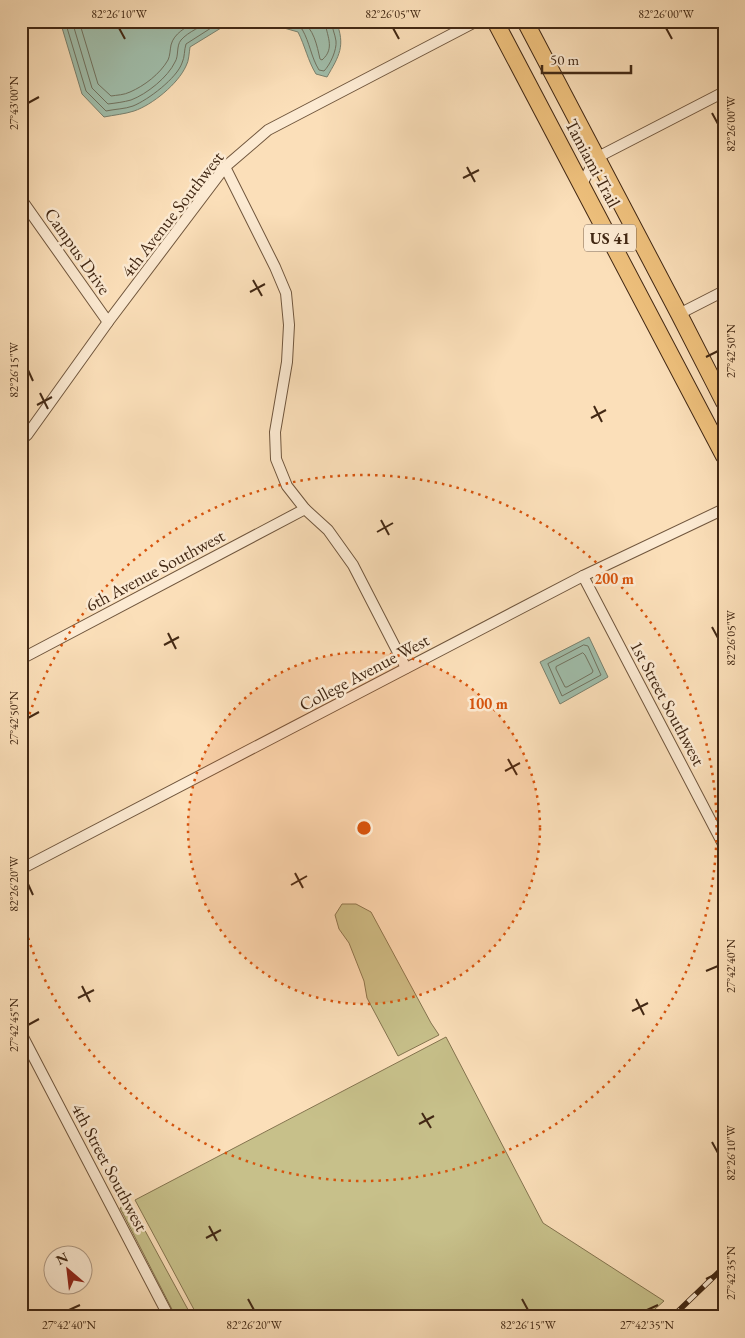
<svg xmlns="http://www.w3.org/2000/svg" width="745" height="1338" font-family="'EB Garamond',serif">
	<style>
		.green { fill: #c7c08a; stroke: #84744f }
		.water { fill: #a0bdaa; stroke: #7a816e }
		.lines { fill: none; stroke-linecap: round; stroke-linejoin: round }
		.shore { stroke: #71725f; stroke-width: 1 }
		.street-casing { stroke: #70563d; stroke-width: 12 }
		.primary-casing { stroke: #422814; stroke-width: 18 }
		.street { stroke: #fcead2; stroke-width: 10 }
		.primary { stroke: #eec07c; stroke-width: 16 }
		.rail-casing { stroke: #422814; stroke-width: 5.5 }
		.rail { stroke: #fcead2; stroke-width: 4; stroke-dasharray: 11; stroke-linecap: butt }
		.ticks { fill: none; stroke: #422814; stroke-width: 2 }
		.ring { fill: none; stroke: #d7540d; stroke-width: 2.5; stroke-dasharray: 2.5 5 }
		.labels { text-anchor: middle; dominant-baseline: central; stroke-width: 5; stroke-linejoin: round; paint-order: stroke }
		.shield { fill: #fcead2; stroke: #7a624d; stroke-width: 1 }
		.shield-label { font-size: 16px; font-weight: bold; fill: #422814 }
		.street-label { font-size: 18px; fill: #422814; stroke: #fcead2 }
		.centre { fill: #d7540d; stroke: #fcead2; stroke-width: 2.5 }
		.ring-label { font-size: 15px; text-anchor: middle; font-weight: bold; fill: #d7540d; stroke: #fcead2; stroke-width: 5; stroke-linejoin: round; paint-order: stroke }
		.neatline { fill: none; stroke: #422814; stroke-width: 2 }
		.ticks-label { font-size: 12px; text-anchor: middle; fill: #422814 }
	</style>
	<rect width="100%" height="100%" fill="#fbdfb9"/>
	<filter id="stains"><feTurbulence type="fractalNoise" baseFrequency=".004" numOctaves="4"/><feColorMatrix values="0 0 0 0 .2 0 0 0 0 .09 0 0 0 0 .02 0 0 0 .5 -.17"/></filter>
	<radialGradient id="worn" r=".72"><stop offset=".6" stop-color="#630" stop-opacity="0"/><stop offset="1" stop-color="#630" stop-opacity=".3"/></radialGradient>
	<g class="green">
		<polygon points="342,904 356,904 371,912 431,1023 439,1035 398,1056 367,998 364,981 349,943 339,929 335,915"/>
		<polygon points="446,1037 543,1223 664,1301 646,1317 198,1317 135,1200"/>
		<polygon points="130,1203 192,1317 176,1317 120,1208"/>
	</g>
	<g class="water">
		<path d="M 60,21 L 230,21 L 221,28 L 190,47 C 189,53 189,61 186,66 C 178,84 152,105 134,111 C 125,114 114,115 104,117 L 82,94 Z"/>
		<path d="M 271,21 L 336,21 C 346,46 339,56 327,77 L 316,74 C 308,61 305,46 298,32 L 284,28 Z"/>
		<polygon points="589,637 608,677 560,704 540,662"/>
	</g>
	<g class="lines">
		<g class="shore">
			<path d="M 65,21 L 86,91 L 106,111 C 115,109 125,109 133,106 C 148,100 177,78 182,63 C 185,57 184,50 186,44 L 222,21"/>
			<path d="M 72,21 L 92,88 L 108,104 C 116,103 124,102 131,100 C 147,94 168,77 175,62 C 179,56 176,46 181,40 C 188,32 202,26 211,21"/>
			<path d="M 79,21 L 98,84 L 111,96 C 117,95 124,95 130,92 C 144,86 160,74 168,60 C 170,56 170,50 171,45 C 174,33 186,28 195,21"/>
			<path d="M 282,21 L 302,29 C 310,43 311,57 319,70 L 324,71 C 330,65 337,50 336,41 C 335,34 332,28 331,21"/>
			<path d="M 301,21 C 314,28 317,46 320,59 L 322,60 C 336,48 326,35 325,21"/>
			<polygon points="584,645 588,646 601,675 562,696 548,664"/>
			<polygon points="583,653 585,655 593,671 592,673 567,687 565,687 556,669 556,667"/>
		</g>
		<defs>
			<g id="street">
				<polyline points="225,167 275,267 286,293 289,325 287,362 275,432 276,459 287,486 305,509 328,530 353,565 406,668"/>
				<polyline points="582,184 596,158 724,92"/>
				<polyline points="21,199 108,322"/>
				<polyline points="679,314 724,291"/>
				<polyline points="21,440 27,435 108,322 225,167 268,130 477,21"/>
				<polyline points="583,576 724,846"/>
				<polyline points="21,659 305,509"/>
				<polyline points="21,869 583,576 724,509"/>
				<polyline points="21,1033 169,1317"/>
			</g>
			<g id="primary">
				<polyline points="495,21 724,456"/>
				<polyline points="525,21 679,314 724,402"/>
			</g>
		</defs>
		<use href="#street" class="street-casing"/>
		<use href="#primary" class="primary-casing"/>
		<use href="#street" class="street"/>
		<use href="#primary" class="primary"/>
		<defs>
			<polyline id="rail" points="672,1317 724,1267"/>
		</defs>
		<use href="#rail" class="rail-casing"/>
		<use href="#rail" class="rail"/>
	</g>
	<path class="ticks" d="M 119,28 L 125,39M 393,28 L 399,39M 666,28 L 672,39M 28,103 L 39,97M 712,113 L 718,124M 467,167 L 475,182M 463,178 L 479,170M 253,280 L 262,296M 250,292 L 265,284M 706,357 L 718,351M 28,370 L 33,381M 40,393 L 48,409M 37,405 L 52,397M 594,406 L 602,422M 591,418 L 606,410M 381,520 L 389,535M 377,532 L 393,523M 712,627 L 718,638M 168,633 L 176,649M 164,645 L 179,637M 28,718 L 39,712M 508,759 L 517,775M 505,771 L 520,763M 295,873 L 303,888M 28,884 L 33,895M 291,885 L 307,876M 706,971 L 718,966M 82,986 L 90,1002M 78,998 L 94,990M 636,999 L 644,1015M 632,1011 L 648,1003M 28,1025 L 39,1019M 422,1113 L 431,1128M 419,1124 L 434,1116M 712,1142 L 718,1153M 209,1226 L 217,1241M 206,1238 L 221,1230M 706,1279 L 718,1273M 248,1299 L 254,1310M 522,1299 L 528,1310M 69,1310 L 80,1305M 647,1310 L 658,1305"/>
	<circle cx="364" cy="828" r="176" fill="#d7540d" fill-opacity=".12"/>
	<g class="ring">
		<circle cx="364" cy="828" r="176"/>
		<path d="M21 743A353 353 0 1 1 21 913"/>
	</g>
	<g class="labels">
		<rect class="shield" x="584" y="224.5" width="52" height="27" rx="4"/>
		<g class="shield-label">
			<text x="610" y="238">US 41</text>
		</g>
		<g class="street-label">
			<text transform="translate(593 163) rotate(62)">Tamiami Trail</text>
			<text transform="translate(172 214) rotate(-52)">4th Avenue Southwest</text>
			<text transform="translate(78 251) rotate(55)">Campus Drive</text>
			<text transform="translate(155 570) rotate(-28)">6th Avenue Southwest</text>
			<text transform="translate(364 672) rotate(-28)">College Avenue West</text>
			<text transform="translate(668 703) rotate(62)">1st Street Southwest</text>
			<text transform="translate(110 1167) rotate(62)">4th Street Southwest</text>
		</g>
	</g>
	<circle cx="364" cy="828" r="8" class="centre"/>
	<g class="ring-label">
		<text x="614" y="584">200 m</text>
		<text x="488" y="709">100 m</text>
	</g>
	<rect width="745" height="1338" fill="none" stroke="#fbdfb9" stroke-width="55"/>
	<g transform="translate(68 1270) rotate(332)"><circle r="24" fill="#fcead2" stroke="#b29c86"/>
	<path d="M0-4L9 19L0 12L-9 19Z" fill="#8f2418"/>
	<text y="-8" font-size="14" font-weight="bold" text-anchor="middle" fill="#422814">N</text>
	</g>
	<path d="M542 65v8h89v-8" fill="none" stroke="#422814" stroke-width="2.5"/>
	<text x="550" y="65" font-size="15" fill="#422814" stroke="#fcead2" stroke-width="4" paint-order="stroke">50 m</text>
	<rect x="28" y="28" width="690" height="1282" class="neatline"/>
	<g class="ticks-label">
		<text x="119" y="18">82°26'10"W</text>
		<text x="393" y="18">82°26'05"W</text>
		<text x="666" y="18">82°26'00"W</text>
		<text transform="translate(14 103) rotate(-90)" y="4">27°43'00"N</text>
		<text transform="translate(731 124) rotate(-90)" y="4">82°26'00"W</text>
		<text transform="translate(731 351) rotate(-90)" y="4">27°42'50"N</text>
		<text transform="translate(14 370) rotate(-90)" y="4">82°26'15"W</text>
		<text transform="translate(731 638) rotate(-90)" y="4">82°26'05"W</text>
		<text transform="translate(14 718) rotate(-90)" y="4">27°42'50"N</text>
		<text transform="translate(14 884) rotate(-90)" y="4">82°26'20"W</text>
		<text transform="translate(731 966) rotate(-90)" y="4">27°42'40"N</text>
		<text transform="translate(14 1025) rotate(-90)" y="4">27°42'45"N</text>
		<text transform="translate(731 1153) rotate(-90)" y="4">82°26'10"W</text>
		<text transform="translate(731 1273) rotate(-90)" y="4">27°42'35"N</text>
		<text x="69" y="1329">27°42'40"N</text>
		<text x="254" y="1329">82°26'20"W</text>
		<text x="528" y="1329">82°26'15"W</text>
		<text x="647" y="1329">27°42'35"N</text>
	</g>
	<rect width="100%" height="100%" filter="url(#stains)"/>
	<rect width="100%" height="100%" fill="url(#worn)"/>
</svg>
